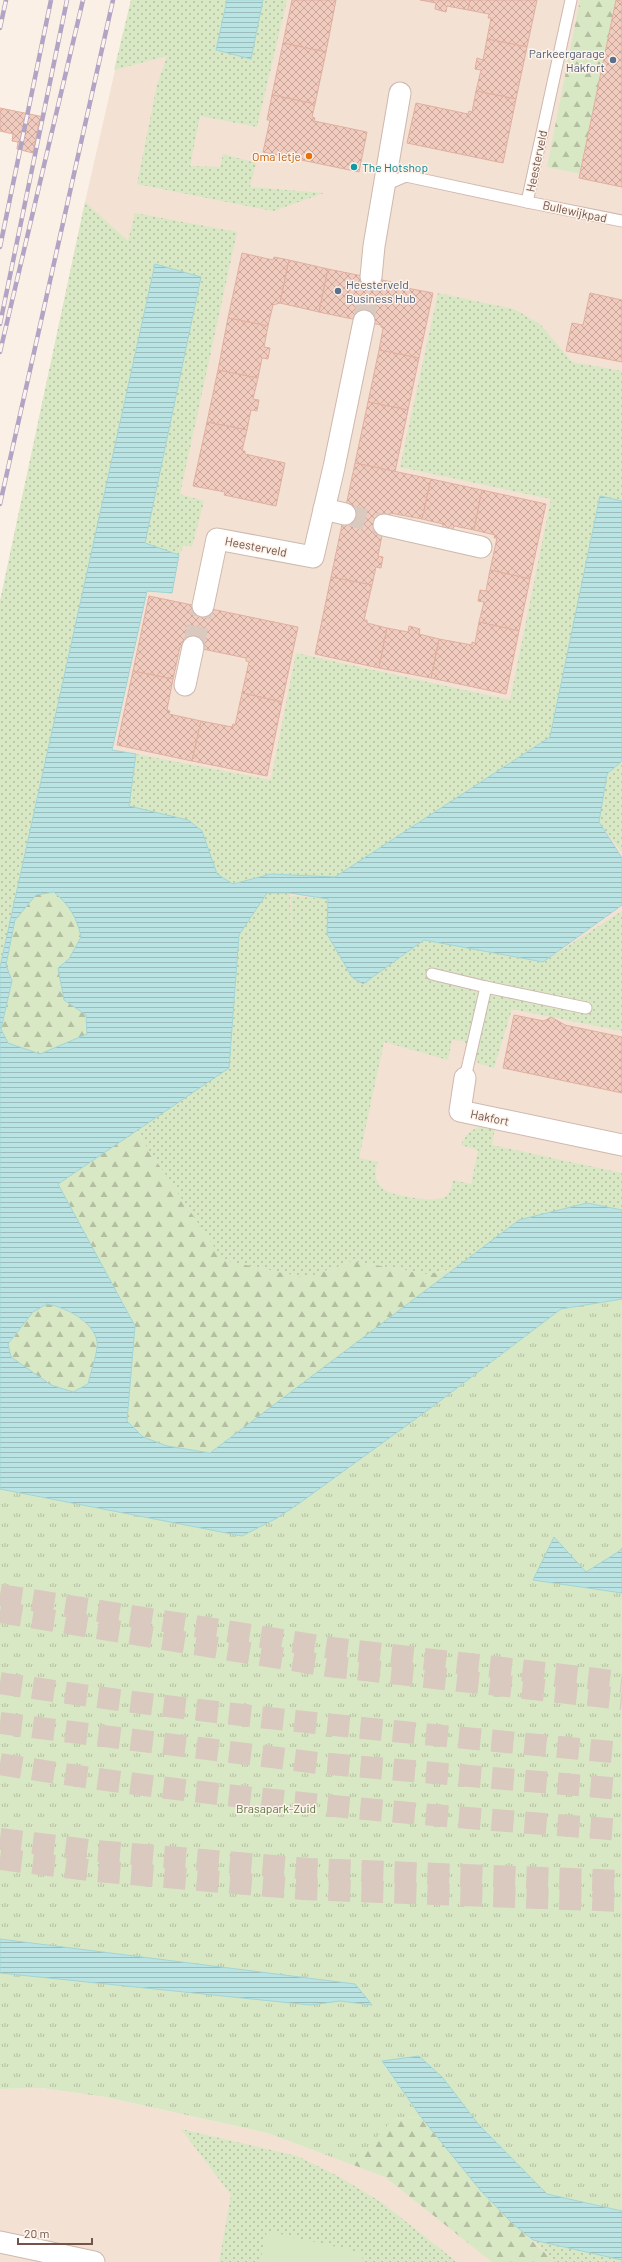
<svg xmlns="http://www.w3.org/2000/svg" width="622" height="2262" font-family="Barlow,sans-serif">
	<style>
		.residential { fill: #f3e1d4 }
		.grass { fill: url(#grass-dots) }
		.forest { fill: url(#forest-firs) }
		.park { fill: url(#park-tufts) }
		.pitch { fill: #d8e8c4 }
		.water { fill: url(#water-rules); stroke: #a1d5d6; fill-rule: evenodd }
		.building { fill: url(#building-cross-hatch); stroke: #e2af9f }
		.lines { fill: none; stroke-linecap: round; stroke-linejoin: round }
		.street-tunnel { stroke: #d9c9be; stroke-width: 21; stroke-dasharray: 21 10; stroke-linecap: butt }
		.highway-tunnel { stroke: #d9c9be; stroke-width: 22; stroke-dasharray: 22 11; stroke-linecap: butt }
		.lane-casing { stroke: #cfb8af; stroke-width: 13 }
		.street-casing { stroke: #cfb8af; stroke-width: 23 }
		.lane { stroke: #fff; stroke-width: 11 }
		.street { stroke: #fff; stroke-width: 21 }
		.rail-casing { stroke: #b1a4c5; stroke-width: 4.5 }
		.rail { stroke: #fef4eb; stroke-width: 3; stroke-dasharray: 9; stroke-linecap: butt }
		.service-dot { fill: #5c6f8a; stroke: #fef4eb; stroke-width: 1.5 }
		.food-dot { fill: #e8710a; stroke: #fef4eb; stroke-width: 1.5 }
		.culture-dot { fill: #0f9aa8; stroke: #fef4eb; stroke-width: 1.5 }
		.labels { text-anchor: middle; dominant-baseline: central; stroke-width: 3; stroke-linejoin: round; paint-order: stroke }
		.service-label { font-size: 12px; fill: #4e5e75; stroke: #fef4eb; text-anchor: end }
		.food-label { font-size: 12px; fill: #c56008; stroke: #fef4eb; text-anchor: end }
		.street-label { font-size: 12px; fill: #73544b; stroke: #fef4eb }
		.culture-label { font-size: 12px; fill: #0d838f; stroke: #fef4eb; text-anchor: start }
		.park-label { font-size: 12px; fill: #5b7843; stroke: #fef4eb }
	</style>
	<defs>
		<pattern id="grass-dots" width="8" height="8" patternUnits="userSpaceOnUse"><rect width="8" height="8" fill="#d8e8c4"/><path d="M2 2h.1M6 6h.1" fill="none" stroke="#b4bfa1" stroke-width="1.8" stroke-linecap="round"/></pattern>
		<pattern id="forest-firs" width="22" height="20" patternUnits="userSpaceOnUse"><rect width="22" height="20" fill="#d8e8c4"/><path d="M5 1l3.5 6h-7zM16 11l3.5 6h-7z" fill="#b4bfa1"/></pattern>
		<pattern id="park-tufts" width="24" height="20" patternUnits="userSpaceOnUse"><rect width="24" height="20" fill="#d8e8c4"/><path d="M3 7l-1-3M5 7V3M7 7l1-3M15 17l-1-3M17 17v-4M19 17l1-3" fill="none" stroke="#b4bfa1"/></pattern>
		<pattern id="water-rules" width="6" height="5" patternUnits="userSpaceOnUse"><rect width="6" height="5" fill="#bae4e4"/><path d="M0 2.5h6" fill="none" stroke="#9cbbbb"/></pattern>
		<pattern id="building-cross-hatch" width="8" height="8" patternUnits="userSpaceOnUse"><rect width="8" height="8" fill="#f0cbbe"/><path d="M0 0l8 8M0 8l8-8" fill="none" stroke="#c7a79c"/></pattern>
	</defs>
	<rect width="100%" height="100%" fill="#fbf0e5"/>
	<g class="residential">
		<polygon points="131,0 622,0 622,1188 339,1314 9,1227 0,601 85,202"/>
		<polygon points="41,2088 105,2097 267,2133 353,2165 421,2117 482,2191 622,2262 0,2262 0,2089"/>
	</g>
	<g class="grass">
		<polygon points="131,0 227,0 216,50 251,58 263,0 287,0 257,127 200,116 190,166 220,167 223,154 256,163 250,187 324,193 273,211 137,184 157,85 167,56 114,70"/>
		<polygon points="85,202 128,241 135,213 237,232 180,494 204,501 192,547 184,545 179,555 145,543 201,277 155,264 0,967 0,601"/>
		<polygon points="438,293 514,309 540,324 572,362 622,371 622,501 600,496 550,737 335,877 271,874 233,884 217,874 202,831 129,806 136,754 271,780 296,653 510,700 551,499 400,467"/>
		<polygon points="622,761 622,853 599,822 607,774"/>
		<path d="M 267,893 L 290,893 L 292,969 L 291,896 L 329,899 L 327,934 L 363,984 L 424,940 L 543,962 L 622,911 L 622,1031 L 512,1009 L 494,1068 L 479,1064 L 464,1041 L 452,1040 L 448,1060 L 384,1042 L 359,1158 L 378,1162 C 374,1171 374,1180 382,1188 C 390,1196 435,1203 445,1197 C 451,1193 452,1186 453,1180 L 471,1184 L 478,1150 L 461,1145 C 468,1129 478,1125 495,1127 L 492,1145 L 622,1173 L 622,1210 L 587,1203 L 519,1220 L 455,1269 L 426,1274 L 352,1261 L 306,1278 L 222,1260 L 136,1131 L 229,1068 L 239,935 Z"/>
		<polygon points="181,2129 297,2156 338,2176 381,2202 457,2262 219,2262 231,2195"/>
		<polygon points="533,2240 622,2258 622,2262 556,2262"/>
	</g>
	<g class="forest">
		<polygon points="580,0 618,0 582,174 547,167"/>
		<path d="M 54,892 C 70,906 77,916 81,937 L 69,959 L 64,1000 L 86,1015 L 87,1034 L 40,1054 L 8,1043 L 1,1029 L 12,981 L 6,965 L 15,920 L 36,895 Z"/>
		<polygon points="136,1131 223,1260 306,1278 352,1261 426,1274 455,1269 210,1453 167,1446 143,1437 127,1421 135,1326 58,1184"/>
		<path d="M 47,1304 C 65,1307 93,1321 97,1341 C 99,1349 90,1374 88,1384 L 73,1392 L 51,1385 L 11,1357 L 8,1345 L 33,1312 Z"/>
		<path d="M 421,2117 C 463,2169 505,2220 556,2262 L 492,2262 L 385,2177 L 319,2152 L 393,2119 Z"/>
	</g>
	<polygon class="park" points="622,1299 622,2211 547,2194 479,2125 443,2078 382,2062 421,2117 393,2119 353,2165 267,2133 105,2097 41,2088 0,2089 0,1489 242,1536 277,1518 301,1502 432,1407 561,1309"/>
	<polygon class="pitch" points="267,2231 363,2253 362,2262 260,2262"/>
	<g class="water">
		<polygon points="227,0 263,0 251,59 216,50"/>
		<path d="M 155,264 L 201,277 L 145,543 L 179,555 L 172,593 L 147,591 L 112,750 L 136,754 L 129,806 L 188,820 L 202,831 L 217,874 L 233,884 L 271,874 L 335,877 L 550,737 L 600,496 L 622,501 L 622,761 L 607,774 L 599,822 L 622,858 L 622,905 L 543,962 L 424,940 L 363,984 L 352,977 L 327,934 L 328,899 L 290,893 L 267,893 L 239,935 L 229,1068 L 58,1184 L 135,1326 L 127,1421 L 143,1437 L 167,1446 L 210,1453 L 519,1220 L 587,1203 L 622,1210 L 622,1299 L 561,1309 L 432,1407 L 301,1502 L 277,1518 L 242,1536 L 0,1489 L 0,967 ZM 54,892 C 69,905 77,917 81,937 L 69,959 L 58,968 L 64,1000 L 86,1015 L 87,1034 L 40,1054 L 8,1043 L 1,1029 L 12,981 L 6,965 L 15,920 L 36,895 ZM 47,1304 C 65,1307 93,1321 97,1341 C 99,1349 90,1374 88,1384 L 73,1392 L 51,1385 L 11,1357 L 8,1344 L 33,1312 Z"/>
		<polygon points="554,1537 586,1572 618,1552 622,1548 622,1593 533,1580"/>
		<polygon points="0,1939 355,1984 372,2005 340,2001 310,2005 0,1973"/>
		<polygon points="419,2056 443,2078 479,2125 547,2194 622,2211 622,2260 533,2240 513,2224 481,2191 421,2117 382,2061"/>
	</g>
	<g class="building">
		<polygon points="292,0 336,0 326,52 283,43"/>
		<polygon points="420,0 470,0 468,10 447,6 446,12 435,9 436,3"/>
		<polygon points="470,0 537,0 527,47 487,39 491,18 488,18 489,14 468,10"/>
		<polygon points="616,0 622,1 622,187 579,178"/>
		<polygon points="487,39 527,47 516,99 476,91 481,70 475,69 477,58 483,60"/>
		<polygon points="283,43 326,52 315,104 272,95"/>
		<polygon points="476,91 516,99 503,163 407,143 416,103 468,114 469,111 472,112"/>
		<polygon points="272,95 315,104 312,117 315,118 314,121 367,132 359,172 263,152 270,120 267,120"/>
		<polygon points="0,108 44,117 42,124 39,123 33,153 17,149 18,142 12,141 13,134 0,131"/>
		<polygon points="242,253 273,260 274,257 289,260 280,303 273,305 268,326 228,318"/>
		<polygon points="289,260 328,269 319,312 280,303"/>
		<polygon points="328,269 402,284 402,287 433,293 419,358 379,350 383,328 381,327 381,325 319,312"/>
		<polygon points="590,293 622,300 622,362 566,351 572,323 583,325"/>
		<polygon points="228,318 268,326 264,347 270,348 268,359 262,358 258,378 218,370"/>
		<polygon points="379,350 419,358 408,410 368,402"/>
		<polygon points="218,370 258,378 253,399 259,400 257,411 251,410 247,430 207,422"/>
		<polygon points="368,402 408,410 395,472 355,463"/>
		<polygon points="207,422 247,430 242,451 245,451 245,454 285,463 276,506 224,495 225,492 193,486"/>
		<polygon points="355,463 431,479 422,519 390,513 390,515 386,515 378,556 383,557 381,568 376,567 372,585 331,577"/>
		<polygon points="431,479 482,490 474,530 454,526 452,532 442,530 443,524 422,519"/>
		<polygon points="482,490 546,504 530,579 490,570 497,538 494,538 495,535 474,530"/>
		<polygon points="490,570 530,579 519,631 479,622 484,602 478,601 480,590 486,591"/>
		<polygon points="331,577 372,585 364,620 367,620 367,623 387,628 379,668 315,654"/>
		<polygon points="149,596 298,627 282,702 242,693 249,662 246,661 246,658 193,647 180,647 173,679 133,671"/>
		<polygon points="479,622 519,631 506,694 431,678 439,639 472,645 472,642 475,643"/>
		<polygon points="409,626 420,629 419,634 439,639 431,678 379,668 387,628 408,632"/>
		<polygon points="133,671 173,679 167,710 170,711 169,714 201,721 192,761 117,745"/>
		<polygon points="242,693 282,702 267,776 192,761 201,721 232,727 233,724 235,725"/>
		<polygon points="514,1015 544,1021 551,1017 565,1025 622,1037 622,1093 503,1068"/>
	</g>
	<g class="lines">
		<g class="street-tunnel">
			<polyline points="364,321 371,277"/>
			<polyline points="345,514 384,525"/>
			<polyline points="193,647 203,606"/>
		</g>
		<g class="highway-tunnel">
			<polyline points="0,1595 332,1648 622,1682"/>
			<polyline points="0,1612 328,1666 622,1699"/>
			<path d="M 0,1683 C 206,1715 414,1733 622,1753"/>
			<polyline points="0,1723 318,1763 622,1789"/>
			<path d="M 0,1764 C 206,1798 414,1814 622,1830"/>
			<polyline points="0,1839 97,1851 309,1869 622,1881"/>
			<polyline points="0,1859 96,1871 303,1889 622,1901"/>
		</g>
		<defs>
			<g id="lane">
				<polyline points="385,185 406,176 527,202 571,0"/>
				<polyline points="527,202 622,221"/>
				<polyline points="432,974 486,987"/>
				<polyline points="465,1078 486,987 586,1008"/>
			</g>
			<g id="street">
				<polyline points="371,277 374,246 400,93"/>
				<polyline points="324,509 345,514"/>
				<polyline points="384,525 481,547"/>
				<polyline points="203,606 217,539 313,557 334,467 364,321"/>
				<polyline points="185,685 193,647"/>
				<polyline points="465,1078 460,1111 622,1145"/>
				<polyline points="0,2242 94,2262"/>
			</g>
		</defs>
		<use href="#lane" class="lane-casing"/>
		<use href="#street" class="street-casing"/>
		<use href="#lane" class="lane"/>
		<use href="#street" class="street"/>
		<defs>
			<g id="rail">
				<polyline points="0,28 6,0"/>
				<polyline points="0,247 51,0"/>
				<polyline points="0,324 67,0"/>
				<polyline points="0,352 83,0"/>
				<polyline points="0,504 113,0"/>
			</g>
		</defs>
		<use href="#rail" class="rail-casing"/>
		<use href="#rail" class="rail"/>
	</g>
	<g class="service-dot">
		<circle cx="613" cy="60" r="4"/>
		<circle cx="338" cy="291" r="4"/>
	</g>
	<circle class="food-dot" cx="309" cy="156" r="4"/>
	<circle class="culture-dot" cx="354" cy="167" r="4"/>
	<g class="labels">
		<g class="service-label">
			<text x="605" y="53">Parkeergarage<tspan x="605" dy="14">Hakfort</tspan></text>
			<text x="346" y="284" text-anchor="start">Heesterveld<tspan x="346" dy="14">Business Hub</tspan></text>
		</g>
		<g class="food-label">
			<text x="301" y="156">Oma Ietje</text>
		</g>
		<g class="street-label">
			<text transform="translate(536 161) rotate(-78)">Heesterveld</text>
			<text transform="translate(575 211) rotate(12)">Bullewijkpad</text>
			<text transform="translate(256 546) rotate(11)">Heesterveld</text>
			<text transform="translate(490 1117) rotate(12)">Hakfort</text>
		</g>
		<g class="culture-label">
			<text x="362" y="167">The Hotshop</text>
		</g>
		<g class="park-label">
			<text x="276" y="1808">Brasapark-Zuid</text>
		</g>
	</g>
	<path d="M18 2238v6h74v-6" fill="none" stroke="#73544b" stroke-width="2"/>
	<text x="24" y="2238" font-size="12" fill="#73544b" stroke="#fef4eb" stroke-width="3" paint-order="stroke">20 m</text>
</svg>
